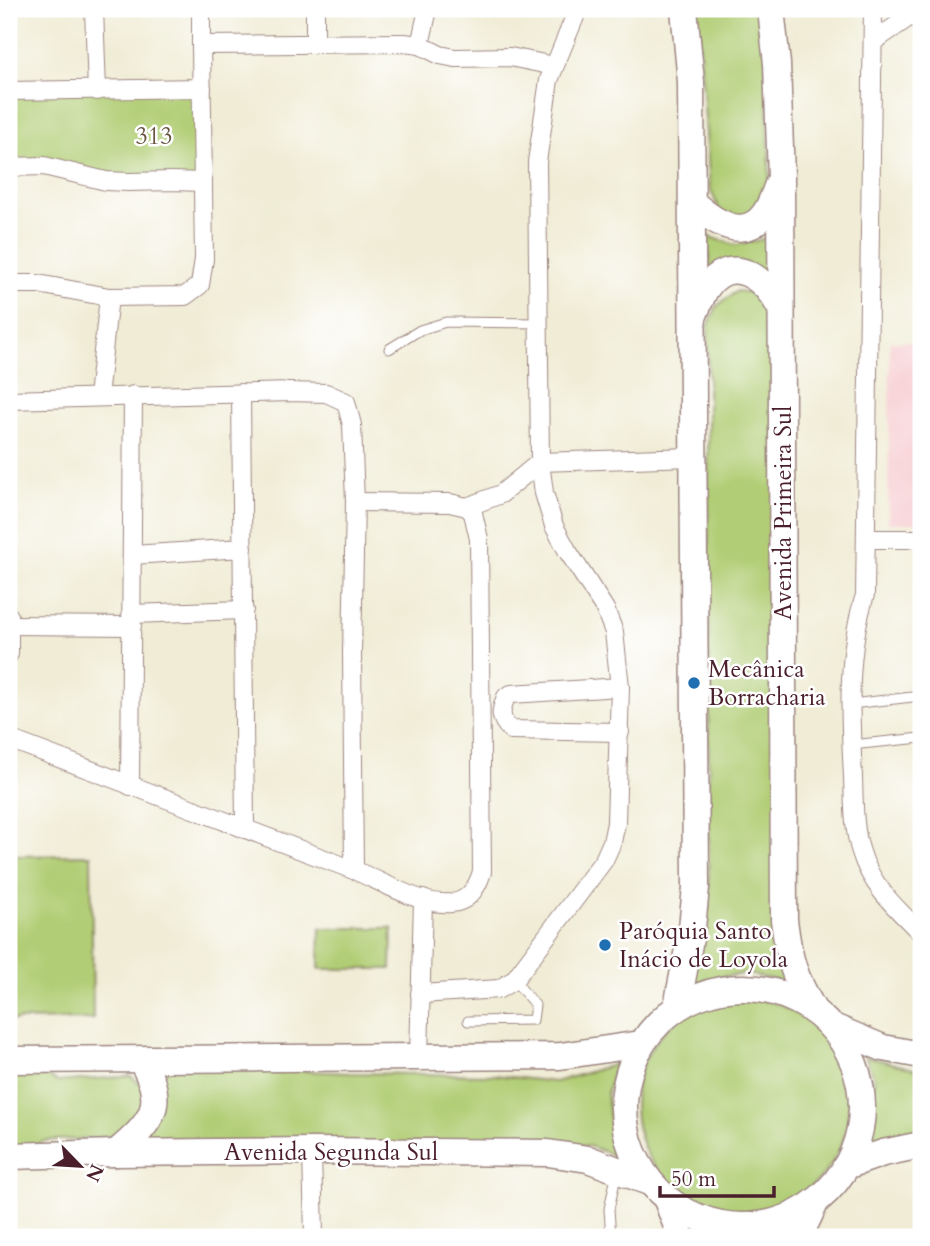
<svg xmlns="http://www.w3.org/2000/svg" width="930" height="1246" font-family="Cardo,serif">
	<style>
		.built { fill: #f7cfd3 }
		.green { fill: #b1cd74; stroke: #7e7650; stroke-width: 2 }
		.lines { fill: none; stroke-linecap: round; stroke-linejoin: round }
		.lane-casing { stroke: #9d8680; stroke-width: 11 }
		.street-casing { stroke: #9d8680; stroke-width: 20 }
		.secondary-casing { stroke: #9d8680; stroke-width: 29 }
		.lane { stroke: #fff; stroke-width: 9 }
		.street { stroke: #fff; stroke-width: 18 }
		.secondary { stroke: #fff; stroke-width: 26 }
		.poi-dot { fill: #1f6fb2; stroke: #fff; stroke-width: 2.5 }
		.labels { text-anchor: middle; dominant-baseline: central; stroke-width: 5; stroke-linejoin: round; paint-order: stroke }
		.park-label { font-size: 24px; fill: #695341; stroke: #fff }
		.street-label { font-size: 24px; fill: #4a1f2b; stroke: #fff }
		.poi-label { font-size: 24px; fill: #4a1f2b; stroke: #fff; text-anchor: start }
	</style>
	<rect width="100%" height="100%" fill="#fff"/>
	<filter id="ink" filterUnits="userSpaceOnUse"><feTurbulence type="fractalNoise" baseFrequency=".0143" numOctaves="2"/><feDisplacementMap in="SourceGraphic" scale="14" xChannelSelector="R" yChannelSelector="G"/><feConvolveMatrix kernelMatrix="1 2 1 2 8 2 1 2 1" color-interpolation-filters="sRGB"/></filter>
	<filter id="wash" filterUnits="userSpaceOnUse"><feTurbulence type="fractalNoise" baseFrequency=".00686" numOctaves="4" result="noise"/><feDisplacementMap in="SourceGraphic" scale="28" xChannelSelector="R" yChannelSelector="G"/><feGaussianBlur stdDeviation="1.57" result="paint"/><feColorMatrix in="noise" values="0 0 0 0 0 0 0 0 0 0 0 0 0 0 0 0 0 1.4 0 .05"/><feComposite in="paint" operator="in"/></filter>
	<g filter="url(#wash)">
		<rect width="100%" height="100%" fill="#f0ecd5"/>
		<polygon class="built" points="890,342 921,342 921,523 888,523"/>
		<g class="green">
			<polygon points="697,9 766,9 770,192 760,212 736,217 720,212 710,188"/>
			<polygon points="9,85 205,85 205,188 68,169 9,170"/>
			<polygon points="780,231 778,279 711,277 707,236 735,245 760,240"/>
			<polygon points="737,291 764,294 773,313 791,984 747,974 718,977 690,985 709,908 708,326 717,306"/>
			<polygon points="91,855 93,1019 9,1020 9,856"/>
			<polygon points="320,928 392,928 391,969 319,969"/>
			<circle cx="742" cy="1105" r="107"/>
			<polygon points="865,1056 921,1071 921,1134 899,1136 865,1148 870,1130 874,1078"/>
			<polygon points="616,1064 607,1093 611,1127 623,1159 592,1147 541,1139 481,1144 144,1143 158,1065 350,1073 494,1075 555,1082"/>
			<path d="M 38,1072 L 58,1082 L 131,1076 L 145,1088 C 141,1150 89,1136 45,1141 C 38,1142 36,1146 31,1148 C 24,1150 15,1149 9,1150 L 9,1074 Z"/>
			<polygon points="699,1225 728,1235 784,1230 781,1237 703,1237"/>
		</g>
	</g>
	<g filter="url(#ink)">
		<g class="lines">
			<defs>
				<g id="lane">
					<polyline points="389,349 420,330 446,322 539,323"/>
					<polyline points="851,704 921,696"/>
					<polyline points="851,745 921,738"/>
					<polyline points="468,1021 533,1020 535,1005 514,980"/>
					<polyline points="611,1237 609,1209 617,1172"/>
				</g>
				<g id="street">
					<polyline points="94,9 97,91"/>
					<polyline points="201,9 201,45"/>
					<polyline points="315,9 315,43"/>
					<path d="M 873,9 L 865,595 C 846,654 850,717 853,777 C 854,801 853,829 861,852 C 871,886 897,909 921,933"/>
					<polyline points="874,41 921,9"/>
					<polyline points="420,45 428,9"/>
					<polyline points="9,91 202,88"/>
					<polyline points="9,167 44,166 106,181 129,182 172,181 203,182"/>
					<polyline points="9,284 38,284 109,297 185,296 200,285 204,259 201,45 404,43 420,45 440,55 455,58 510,57 554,66"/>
					<polyline points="241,393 245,829"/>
					<polyline points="98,397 109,297"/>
					<polyline points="9,400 290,392 326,393 346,402 352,425 355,502 352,653 354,870"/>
					<polyline points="355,502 450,503 467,507 501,494 540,462 692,457"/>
					<polyline points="866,539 921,539"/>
					<polyline points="132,555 243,548"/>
					<polyline points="132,614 244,610"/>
					<polyline points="9,625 132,626"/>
					<polyline points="9,654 9,616"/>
					<path d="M 620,687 L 511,694 L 506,697 C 500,711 499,719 511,730 L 620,732"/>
					<path d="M 9,739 C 123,783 237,825 351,869 C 380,880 420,906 451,903 C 468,902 477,888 482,872 L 479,539 L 473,513 L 467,507"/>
					<polyline points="130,786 133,395"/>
					<polyline points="420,994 499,989 514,980 604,860 612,842 616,823 620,687 614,632 605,609 567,550 554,526 544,493 540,462 537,162 549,80 578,9"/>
					<polyline points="419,1058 423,899"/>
					<polyline points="312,1151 314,1237"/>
				</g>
				<g id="secondary">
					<path d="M 771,9 L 777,64 L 781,177 L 784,920 C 789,960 794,977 814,1011"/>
					<path d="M 693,203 C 714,222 746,244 767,210 C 772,202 775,192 778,184"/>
					<path d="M 694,315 C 697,307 701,298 705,290 C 731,250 766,279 781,309"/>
					<circle cx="743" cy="1107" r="119"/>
					<polyline points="677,1007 692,928 696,887 691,82 684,9"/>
					<polyline points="831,1026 883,1048 921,1055"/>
					<polyline points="9,1060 560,1056 641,1044"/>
					<path d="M 116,1153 C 152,1122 168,1105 141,1060"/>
					<polyline points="9,1156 116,1153 312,1151 548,1153 588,1159 649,1182"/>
					<polyline points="846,1166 883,1153 921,1145"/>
					<polyline points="667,1200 681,1237"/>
					<polyline points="799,1237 816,1201"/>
				</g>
			</defs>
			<use href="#lane" class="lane-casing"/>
			<use href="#street" class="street-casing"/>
			<use href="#secondary" class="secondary-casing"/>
			<use href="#lane" class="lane"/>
			<use href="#street" class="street"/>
			<use href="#secondary" class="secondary"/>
		</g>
	</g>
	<g class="poi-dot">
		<circle cx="694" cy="683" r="7"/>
		<circle cx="605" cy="945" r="7"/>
	</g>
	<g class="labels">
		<g class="park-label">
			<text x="154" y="136">313</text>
		</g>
		<g class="street-label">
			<text transform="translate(783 513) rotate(-90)">Avenida Primeira Sul</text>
			<text x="331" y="1152">Avenida Segunda Sul</text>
		</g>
		<g class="poi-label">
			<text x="708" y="669">Mecânica<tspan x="708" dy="28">Borracharia</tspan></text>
			<text x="619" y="931">Paróquia Santo<tspan x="619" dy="28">Inácio de Loyola</tspan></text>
		</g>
	</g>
	<rect width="930" height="1246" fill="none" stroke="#fff" stroke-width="35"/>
	<g transform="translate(80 1166) rotate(115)" stroke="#ffffff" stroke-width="5" paint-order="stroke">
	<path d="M0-5L12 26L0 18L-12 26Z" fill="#4a1f2b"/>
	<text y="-10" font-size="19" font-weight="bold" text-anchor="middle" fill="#4a1f2b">N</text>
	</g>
	<path d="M660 1186v10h114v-10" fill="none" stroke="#4a1f2b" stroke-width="3.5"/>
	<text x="671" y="1186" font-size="21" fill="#4a1f2b" stroke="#ffffff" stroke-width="5" paint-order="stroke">50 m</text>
</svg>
